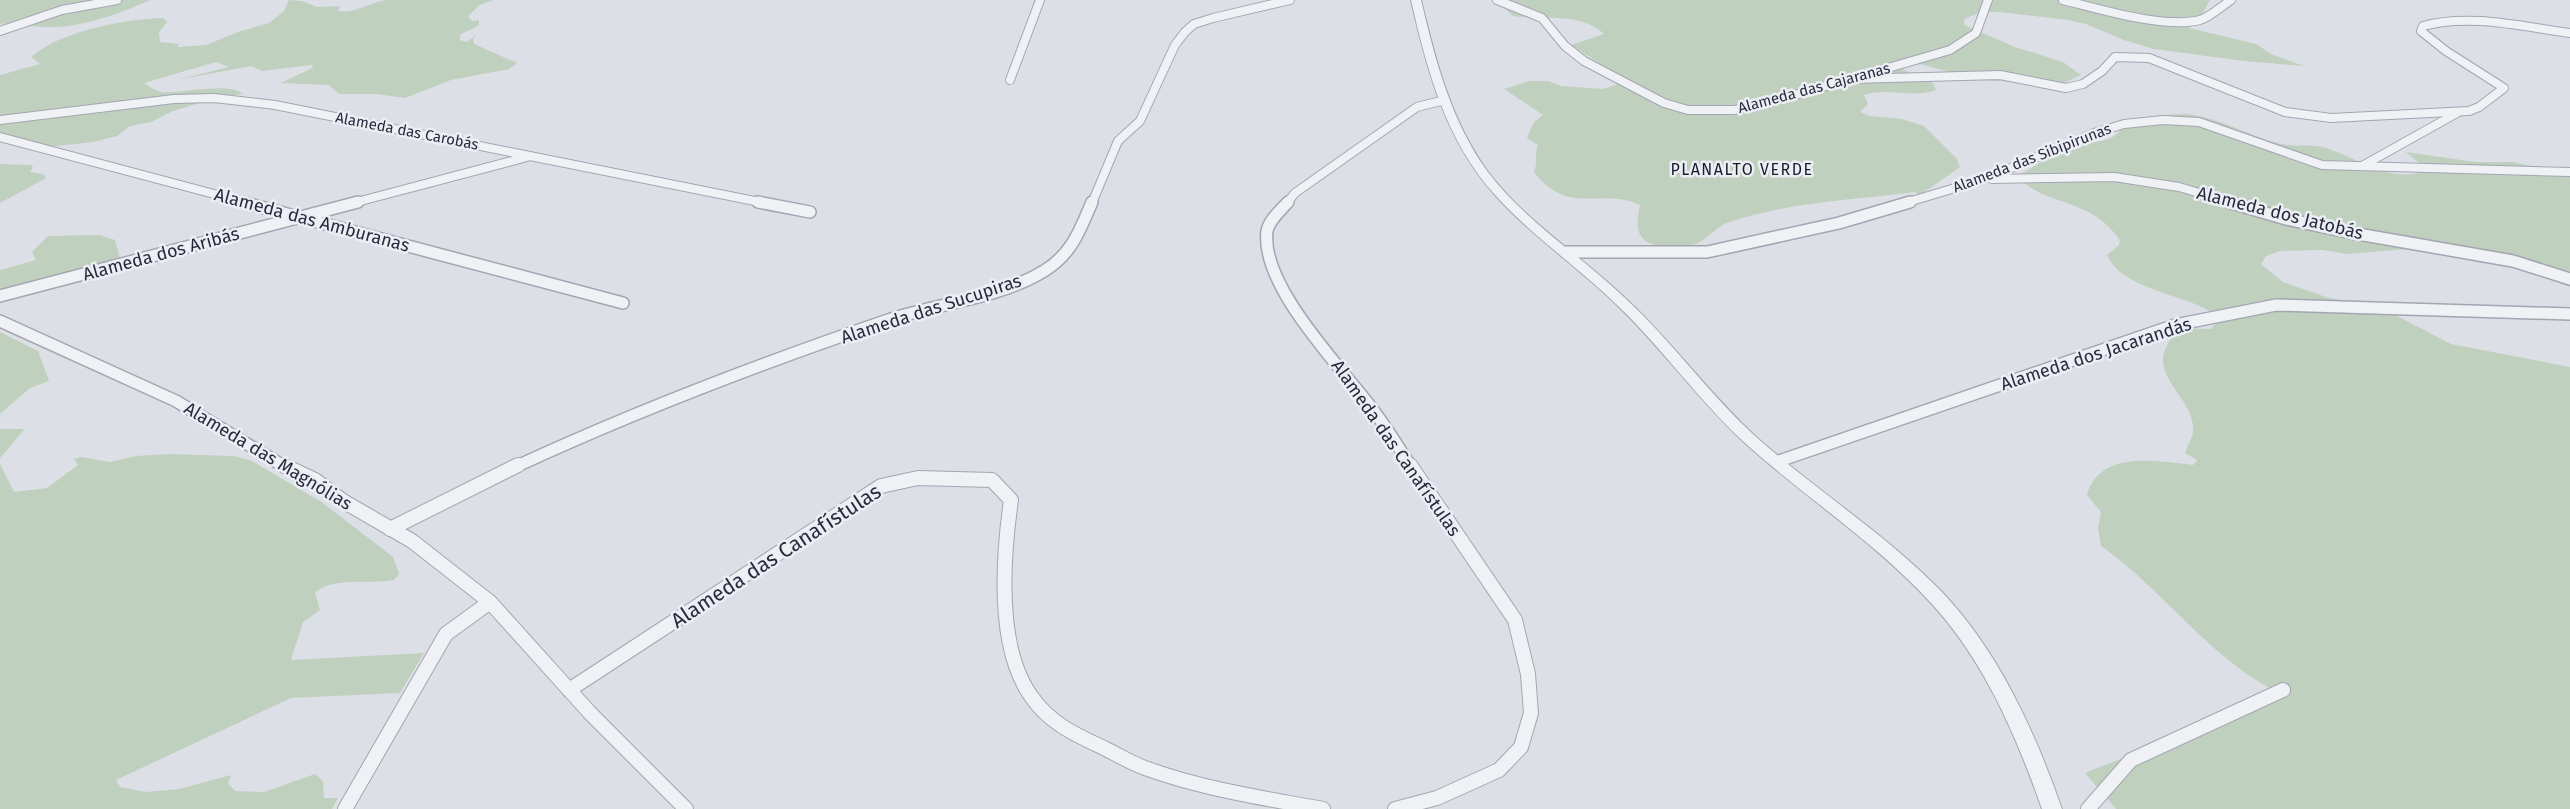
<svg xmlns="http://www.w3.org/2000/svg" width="2570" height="809" font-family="'Fira Sans',sans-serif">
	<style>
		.green { fill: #c0d0be }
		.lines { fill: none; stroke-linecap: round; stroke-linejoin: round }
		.minor-far2-casing { stroke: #a3a5b1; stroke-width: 10 }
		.minor-far1-casing { stroke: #a3a5b1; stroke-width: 14 }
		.minor-casing { stroke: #a3a5b1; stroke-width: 16 }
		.tertiary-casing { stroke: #a3a5b1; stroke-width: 2 }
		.minor-far2 { stroke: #eff1f5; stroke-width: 8 }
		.minor-far1 { stroke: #eff1f5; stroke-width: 11 }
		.minor { stroke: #eff1f5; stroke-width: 14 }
		.tertiary { fill: #eff1f5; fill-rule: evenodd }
		.labels { text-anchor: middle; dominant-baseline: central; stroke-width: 5; stroke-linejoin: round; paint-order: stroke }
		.far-street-label { font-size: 15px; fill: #272b3d; stroke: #eceef4 }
		.far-neighbourhood-label { font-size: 16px; letter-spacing: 1.5px; fill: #191d2e; stroke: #eceef4 }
		.street-label { font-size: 18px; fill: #272b3d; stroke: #eceef4 }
		.near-street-label { font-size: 21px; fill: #272b3d; stroke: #eceef4 }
	</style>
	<rect width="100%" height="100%" fill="#dddfe7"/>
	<g class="green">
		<path d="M 0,0 L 150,0 C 119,14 82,28 46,27 C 30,27 17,23 0,24 Z"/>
		<path d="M 289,0 L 302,1 L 317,7 L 340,6 L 338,11 C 357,14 371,1 388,0 C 423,0 458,0 493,0 L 480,5 L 468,16 L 472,21 L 479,20 L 479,25 L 460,35 L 460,40 L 467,42 L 477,34 L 473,39 L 474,44 L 517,63 L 509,69 L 451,80 L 405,98 L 376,94 L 339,94 L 329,85 L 281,83 L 310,69 L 313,67 L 312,65 L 262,71 L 252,66 L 176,80 L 229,67 L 216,62 L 144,83 C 149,86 156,91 161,92 C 181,94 228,81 243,94 L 219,97 L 173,111 L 151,122 L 130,126 L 117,136 L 94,142 L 28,149 L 0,142 L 0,75 L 40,64 L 31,57 C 61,31 124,19 163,18 L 167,22 L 159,32 L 160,42 L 179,44 L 177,47 L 206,45 L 238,32 L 269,23 L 284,11 Z"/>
		<path d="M 1496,0 L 2210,0 L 2199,20 L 2189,28 L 2256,44 L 2273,55 L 2304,66 L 2244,61 L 2154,49 L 2124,40 L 2086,24 L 2068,20 L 1999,12 L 1982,12 L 1964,19 L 1964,25 L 2015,47 L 2063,62 L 2081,75 L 2062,84 L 1977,80 L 1917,63 L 1900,68 L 1933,83 L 1936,90 C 1912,99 1887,87 1864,95 L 1868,104 L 1860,112 L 1870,116 L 1902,119 L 1924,126 L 1957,159 L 1960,167 L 1920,195 L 1915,192 C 1854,200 1789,202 1730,222 C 1720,225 1715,231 1707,237 C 1693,249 1672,250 1655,245 C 1633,239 1637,222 1640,205 C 1599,186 1570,218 1534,172 C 1538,162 1534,155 1538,145 L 1527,138 L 1534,122 L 1543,115 L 1504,89 L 1529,81 L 1548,81 L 1561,86 L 1603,89 L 1627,81 L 1571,45 L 1604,34 C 1583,12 1541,20 1513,16 Z"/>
		<path d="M 2162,115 C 2172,115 2184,113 2194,115 C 2224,120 2251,137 2281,144 C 2295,147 2312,144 2326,148 C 2358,158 2390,184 2425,171 L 2419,163 L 2406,152 L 2475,162 L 2513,162 L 2536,167 L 2570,168 L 2570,287 L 2518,266 L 2420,248 L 2347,254 L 2323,250 L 2280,251 L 2266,256 L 2261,264 L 2283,282 L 2329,298 L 2382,308 L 2451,344 L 2570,367 L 2570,809 L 2116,809 L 2085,773 L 2234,714 L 2261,709 L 2280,698 L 2281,694 C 2209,659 2165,591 2101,546 L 2098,528 L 2101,512 L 2087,495 C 2099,450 2157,461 2193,465 L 2197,460 L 2185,453 C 2187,446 2193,437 2193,431 C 2195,403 2163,386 2163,359 C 2163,347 2174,340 2170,328 L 2211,329 L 2218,320 C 2214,316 2210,311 2204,308 C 2177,294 2119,286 2107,255 L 2119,245 L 2120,240 C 2088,195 2046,208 2017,176 C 2038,166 2051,151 2074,145 C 2092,140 2115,145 2123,125 Z"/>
		<polygon points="0,164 31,165 33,167 30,172 43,174 46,178 0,203"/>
		<path d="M 100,235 L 115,240 L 122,265 C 112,275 102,279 89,275 L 0,301 L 0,270 L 36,260 L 32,252 L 48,236 Z"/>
		<polygon points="0,332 38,351 49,381 30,388 0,414"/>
		<polygon points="0,429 25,429 0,458"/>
		<path d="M 169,454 L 234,456 L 250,460 L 323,503 L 393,557 L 399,574 L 394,580 C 369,585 337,576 315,592 L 320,610 L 303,622 L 291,660 L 424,653 L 400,693 L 291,698 L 116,780 L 120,787 L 146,792 L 179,789 L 231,775 L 228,783 L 235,791 L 264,792 L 315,774 L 323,781 L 324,798 L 338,798 L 332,809 L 0,809 L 0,464 L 14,492 L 47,488 L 78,465 L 74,459 L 81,457 L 110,462 L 136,456 Z"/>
	</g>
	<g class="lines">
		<defs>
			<g id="minor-far2">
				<polyline points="1497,0 1542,18 1565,46 1584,61 1664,103 1688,110 1734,110 1757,106 1950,50 1976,33 1988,0"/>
				<path d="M 2063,0 C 2099,9 2164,29 2200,20 C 2210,17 2222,6 2231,0"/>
				<polyline points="0,31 62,10 117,0"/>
				<path d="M 1851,79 L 2000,75 L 2066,88 L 2083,84 L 2102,71 L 2115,57 L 2149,58 L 2285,112 L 2331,118 L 2469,111 L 2479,107 L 2504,88 L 2446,51 L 2421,31 L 2423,26 C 2470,13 2523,27 2570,33"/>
				<polyline points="1010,80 1040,0"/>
				<polyline points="0,120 174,99 214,98 275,105 765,203"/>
				<polyline points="0,137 248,203"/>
				<polyline points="2362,166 2457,113"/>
				<polyline points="1992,179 2114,177 2179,187 2233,203"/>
				<polyline points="353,203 527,157"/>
				<polyline points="1092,203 1118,141 1140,121 1175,45 1185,32 1194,24 1213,18 1290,0"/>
				<polyline points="1287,203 1295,193 1417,107 1445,100"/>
				<polyline points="1905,203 1985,179 2094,133 2124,124 2163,120 2199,122 2322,165 2570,172"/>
			</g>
			<g id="minor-far1">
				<polyline points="242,202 623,303"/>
				<polyline points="758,202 810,212"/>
				<path d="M 1288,202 C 1281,210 1269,220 1267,231 C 1260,285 1339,365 1370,406 C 1385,425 1398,446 1411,467"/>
				<polyline points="2228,202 2286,219 2352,233 2513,261 2570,279"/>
				<polyline points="1566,252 1707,252 1839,223 1910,202"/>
				<polyline points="0,296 358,202"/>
				<polyline points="0,321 176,401 285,467"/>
				<polyline points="1776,462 2175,325 2276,305 2570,314"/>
				<path d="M 515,467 C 636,411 762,363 888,320 C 939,303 998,299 1044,271 C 1072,254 1080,230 1092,202"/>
			</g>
			<g id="minor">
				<polyline points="283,465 315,480 343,501 412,541 490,602 590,713 686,809"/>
				<polyline points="390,529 518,465"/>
				<path d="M 569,690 L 881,486 L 918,478 L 992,480 L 1011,500 C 1003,557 996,647 1031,696 C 1049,723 1076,735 1104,748 C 1118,755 1131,763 1145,768 C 1202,789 1263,798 1323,809"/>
				<polyline points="345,809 446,634 490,602"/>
				<polyline points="1395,809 1437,798 1499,770 1521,747 1531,713 1528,674 1515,620 1410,465"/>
				<polyline points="2088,809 2131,760 2283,690"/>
			</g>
			<path id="tertiary" d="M 1411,0 L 1421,0 C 1435,59 1451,122 1488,172 C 1525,221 1580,255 1624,297 C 1671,340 1708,393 1755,436 C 1815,490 1886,534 1942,592 C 1999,652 2035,732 2062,809 L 2042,809 C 2016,735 1984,660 1930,602 C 1875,542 1806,498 1746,444 C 1699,401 1663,349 1617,305 C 1578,267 1532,236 1496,196 C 1446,142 1427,70 1411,0 Z"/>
		</defs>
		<use href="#minor-far2" class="minor-far2-casing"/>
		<use href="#minor-far1" class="minor-far1-casing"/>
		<use href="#minor" class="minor-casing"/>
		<use href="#tertiary" class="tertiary-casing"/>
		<use href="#minor-far2" class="minor-far2"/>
		<use href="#minor-far1" class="minor-far1"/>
		<use href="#minor" class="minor"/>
		<use href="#tertiary" class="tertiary"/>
	</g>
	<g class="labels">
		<g class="far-street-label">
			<text transform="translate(1814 88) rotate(-15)">Alameda das Cajaranas</text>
			<text transform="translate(407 131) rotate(11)">Alameda das Carobás</text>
			<text transform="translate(2032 158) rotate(-21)">Alameda das Sibipirunas</text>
		</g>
		<g class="far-neighbourhood-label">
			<text x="1742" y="169">PLANALTO VERDE</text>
		</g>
		<g class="street-label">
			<text transform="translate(2280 213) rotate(14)">Alameda dos Jatobás</text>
			<text transform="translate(312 220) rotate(15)">Alameda das Amburanas</text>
			<text transform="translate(161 254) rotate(-15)">Alameda dos Aribás</text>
			<text transform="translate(931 309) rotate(-18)">Alameda das Sucupiras</text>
			<text transform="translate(2096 354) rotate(-18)">Alameda dos Jacarandás</text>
			<text transform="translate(1396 448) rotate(55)">Alameda das Canafístulas</text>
			<text transform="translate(268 456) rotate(31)">Alameda das Magnólias</text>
		</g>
		<g class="near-street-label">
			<text transform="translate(776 556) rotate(-33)">Alameda das Canafístulas</text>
		</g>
	</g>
</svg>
